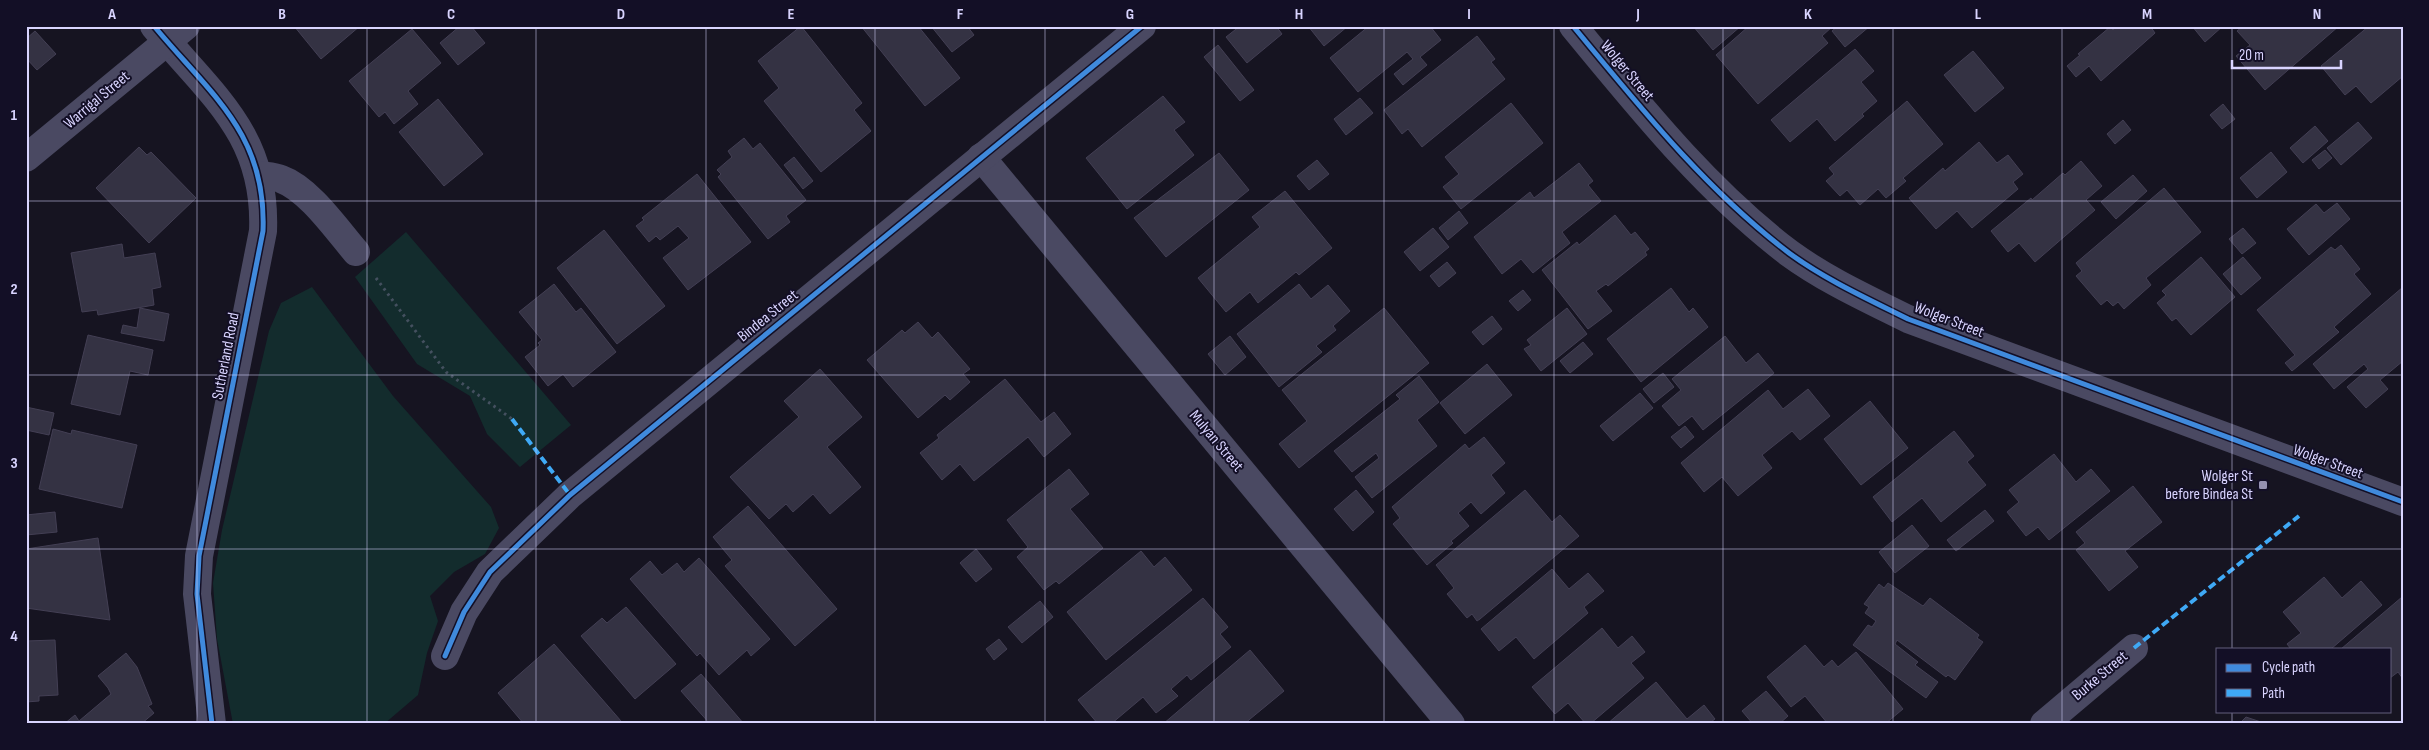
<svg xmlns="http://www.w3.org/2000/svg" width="2429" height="750" font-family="'Sofia Sans Condensed',sans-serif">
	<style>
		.green { fill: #132c2d }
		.building { fill: #343243; stroke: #433f54 }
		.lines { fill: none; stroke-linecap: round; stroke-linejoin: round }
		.path { stroke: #44505f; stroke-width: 3; stroke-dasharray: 2.5 4; stroke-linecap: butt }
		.minor { stroke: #4a4962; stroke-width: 28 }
		.quiet { stroke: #3fa9f5; stroke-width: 4; stroke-dasharray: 8 4; stroke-linecap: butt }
		.cycleway-casing { stroke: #130f26; stroke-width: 8 }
		.cycleway { stroke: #408adc; stroke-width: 5 }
		.grid { fill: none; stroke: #d9d4ff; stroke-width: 1; stroke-opacity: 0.55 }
		.poi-dot { fill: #9591b1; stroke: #130f26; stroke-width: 2 }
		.labels { text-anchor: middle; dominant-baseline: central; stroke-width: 4; stroke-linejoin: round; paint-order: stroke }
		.street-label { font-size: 16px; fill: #d9d4ff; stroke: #130f26 }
		.poi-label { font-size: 16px; fill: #d9d4ff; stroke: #130f26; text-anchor: end }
		.neatline { fill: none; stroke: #d9d4ff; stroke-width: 2 }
		.grid-label { font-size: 16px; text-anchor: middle; font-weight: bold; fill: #d9d4ff }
	</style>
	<rect width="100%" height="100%" fill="#161421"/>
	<g class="green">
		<polygon points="406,232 571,425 520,467 487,434 470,396 417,364 355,277"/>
		<polygon points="312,287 393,396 491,507 499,528 485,554 454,572 430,596 438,621 427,653 418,695 384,724 233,724 217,639 213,583 222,530 269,331 281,303"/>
	</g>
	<g class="building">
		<polygon points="294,26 360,26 321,59"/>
		<polygon points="460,26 471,26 485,43 458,65 440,43"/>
		<polygon points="801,26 862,103 854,110 871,131 821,172 764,101 779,88 758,61"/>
		<polygon points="861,26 918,26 960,78 925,106"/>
		<polygon points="931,26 967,26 974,35 952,52"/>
		<polygon points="1240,26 1276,26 1282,34 1247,63 1226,37"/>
		<polygon points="1308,26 1348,26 1324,46"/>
		<polygon points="1369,26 1430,26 1441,40 1420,57 1427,65 1403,85 1394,74 1413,59 1407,52 1358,92 1330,58"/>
		<polygon points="1693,26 1741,26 1713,50"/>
		<polygon points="1749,26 1833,26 1822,36 1828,43 1758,104 1716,55"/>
		<polygon points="1838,26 1870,26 1845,47 1832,31"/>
		<polygon points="2117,26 2150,26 2155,33 2101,81 2089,66 2076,77 2067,66 2080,55 2078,54 2110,27 2113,30"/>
		<polygon points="2192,26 2223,26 2205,42"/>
		<polygon points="2243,26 2339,26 2265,90 2236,56 2250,45 2237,31"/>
		<polygon points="2369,26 2403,26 2403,76 2371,103 2356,86 2345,95 2321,66"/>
		<polygon points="412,29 441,63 408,91 418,104 394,124 385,112 379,117 349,81"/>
		<polygon points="35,31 56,54 37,70 26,58 26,39"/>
		<polygon points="1477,36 1495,59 1491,62 1505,79 1422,147 1408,129 1402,134 1384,110"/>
		<polygon points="1218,45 1254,90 1240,101 1204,57"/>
		<polygon points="1855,49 1874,71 1861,82 1877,101 1862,114 1864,116 1835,141 1817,119 1790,142 1771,120"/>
		<polygon points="1973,51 2004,88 1975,112 1944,75"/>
		<polygon points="1163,96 1185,122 1174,130 1194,155 1127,209 1086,158"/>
		<polygon points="1360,98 1373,113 1346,135 1334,119"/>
		<polygon points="438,99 483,154 444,186 399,132"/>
		<polygon points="1907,101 1943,144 1903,178 1906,181 1886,198 1878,189 1860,205 1847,190 1840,196 1826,181 1834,174 1829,168"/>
		<polygon points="1511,103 1543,143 1461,209 1443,187 1459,174 1445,157"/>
		<polygon points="2223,104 2235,119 2222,129 2210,115"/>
		<polygon points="2123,120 2131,130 2115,144 2107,134"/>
		<polygon points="2358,122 2372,138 2341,165 2327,148"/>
		<polygon points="2315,126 2328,141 2303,163 2290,148"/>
		<polygon points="744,138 753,149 760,143 806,200 786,216 790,222 768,239 718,177 721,174 717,170 732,157 728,151"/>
		<polygon points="1979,142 1997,163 2008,155 2023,174 2013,182 2018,189 1972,228 1957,211 1936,229 1909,198 1943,168 1945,171"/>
		<polygon points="139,147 147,155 151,152 196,198 149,243 96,188"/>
		<polygon points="2325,150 2332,158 2319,169 2312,160"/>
		<polygon points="2271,152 2287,172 2257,198 2240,178"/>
		<polygon points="1219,153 1249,190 1166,257 1134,218"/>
		<polygon points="794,157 813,181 803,189 784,165"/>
		<polygon points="1317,160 1329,174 1309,190 1297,176"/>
		<polygon points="2081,161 2102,186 2086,200 2095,210 2035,262 2019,243 2008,252 1991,231 2031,198 2032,200 2063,173 2065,175"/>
		<polygon points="1579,163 1593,181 1588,185 1601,201 1562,232 1570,243 1533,273 1521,259 1502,274 1474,237 1530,192 1534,198"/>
		<polygon points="697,174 751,242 688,290 663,258 689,238 678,226 660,240 656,236 649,242 636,226 644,220 642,218"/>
		<polygon points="2133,175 2147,191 2116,219 2101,202"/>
		<polygon points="2164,188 2201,232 2146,278 2151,285 2124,309 2118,302 2113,306 2107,300 2101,305 2076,276 2082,271 2076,263"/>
		<polygon points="1285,191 1332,248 1299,275 1296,272 1258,303 1250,292 1226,312 1198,278 1260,227 1252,217"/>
		<polygon points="2337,203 2350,219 2309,255 2287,229 2316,204 2324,213"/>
		<polygon points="1459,211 1468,223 1448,240 1439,228"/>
		<polygon points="1615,215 1631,235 1635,232 1649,249 1645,252 1647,255 1608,286 1606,284 1596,291 1612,311 1588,329 1542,270 1577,242 1579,245"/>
		<polygon points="1433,228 1449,247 1420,271 1404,252"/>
		<polygon points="2243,228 2256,243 2242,254 2229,239"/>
		<polygon points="604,230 665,306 617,344 557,268"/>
		<polygon points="122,244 124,258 155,253 161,287 152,289 154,305 98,315 97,310 82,312 71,253"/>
		<polygon points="2341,245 2360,269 2354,274 2371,294 2334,327 2339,332 2292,371 2285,363 2295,355 2257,310 2331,247 2335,250"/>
		<polygon points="2201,257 2235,297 2191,335 2176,318 2172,321 2157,303 2166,295 2162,291"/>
		<polygon points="2243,257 2261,278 2241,295 2223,274"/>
		<polygon points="1447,262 1456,273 1439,287 1430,276"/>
		<polygon points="554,284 576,312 581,308 616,352 573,387 563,374 548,386 525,357 540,345 538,343 542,340 519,312"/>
		<polygon points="1299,284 1311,299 1328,285 1350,311 1333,326 1336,330 1316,346 1322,352 1279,387 1237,334"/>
		<polygon points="2403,287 2403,361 2380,380 2388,389 2366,408 2347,387 2368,369 2364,364 2334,389 2313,364"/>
		<polygon points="1671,288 1689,312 1693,308 1708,327 1641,382 1607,339"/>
		<polygon points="1523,290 1531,300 1518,311 1509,301"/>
		<polygon points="140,308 169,314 164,341 121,333 123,325 137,328"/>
		<polygon points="1384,308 1429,363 1299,468 1279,444 1307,421 1282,390"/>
		<polygon points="1567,308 1587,334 1541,371 1524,349 1531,345 1527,340"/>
		<polygon points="1492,316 1502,329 1483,345 1472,332"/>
		<polygon points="918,322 932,338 938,332 970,369 963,374 970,382 950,400 945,395 918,418 867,360 902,330 905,333"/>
		<polygon points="88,335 153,350 148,375 130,371 120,415 71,404"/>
		<polygon points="1230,336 1246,357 1225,375 1208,354"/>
		<polygon points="1725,336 1746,363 1758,353 1774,373 1703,430 1692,416 1679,426 1662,406 1681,390 1672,379"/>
		<polygon points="1583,342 1593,354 1570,373 1560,361"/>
		<polygon points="1487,364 1512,395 1465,434 1440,403"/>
		<polygon points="820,369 862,417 827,447 861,487 830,514 813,494 793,512 786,504 769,519 730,477 799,417 784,401"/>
		<polygon points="1663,373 1674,387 1654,403 1643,389"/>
		<polygon points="1419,376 1439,402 1417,420 1437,446 1372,498 1355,477 1379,458 1376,453 1352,472 1334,451 1400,399 1396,395"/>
		<polygon points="1005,379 1041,422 1054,412 1071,434 1044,457 1028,437 974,481 960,464 942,480 920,453 939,438 937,435"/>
		<polygon points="1808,389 1830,416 1800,440 1792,431 1762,455 1772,468 1738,496 1722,477 1704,492 1681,463 1768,390 1783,409"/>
		<polygon points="1640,393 1653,408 1613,441 1600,426"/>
		<polygon points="1870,401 1908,448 1861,485 1824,439"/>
		<polygon points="26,407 54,413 49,435 26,430"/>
		<polygon points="1685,426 1694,437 1681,448 1671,437"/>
		<polygon points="53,429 71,434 72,430 137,445 122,508 39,489"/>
		<polygon points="1954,431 1974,456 1967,462 1986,485 1941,522 1922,498 1892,522 1873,497"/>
		<polygon points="1484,437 1505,463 1491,475 1505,493 1481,514 1471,502 1458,513 1469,526 1451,541 1453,543 1427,565 1393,524 1400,518 1392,507 1465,444 1469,449"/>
		<polygon points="2054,454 2076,482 2091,469 2110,491 2049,540 2038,527 2026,536 2007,512 2019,502 2009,490"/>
		<polygon points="1069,469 1089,494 1070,509 1103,548 1059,584 1056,581 1044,590 1017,557 1028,547 1007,520"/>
		<polygon points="2133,486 2162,522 2125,551 2138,567 2109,591 2076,550 2085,543 2076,532"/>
		<polygon points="1356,490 1374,512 1353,531 1334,509"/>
		<polygon points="1525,490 1552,522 1560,515 1579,536 1480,619 1477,621 1472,614 1467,618 1447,594 1454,588 1436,565"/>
		<polygon points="748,506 837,609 795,646 725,566 732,560 713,537"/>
		<polygon points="1985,510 1994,521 1956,551 1947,540"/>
		<polygon points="55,512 57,532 26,535 26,515"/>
		<polygon points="1912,525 1929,546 1895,573 1879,552"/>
		<polygon points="98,538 110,620 26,608 26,549"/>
		<polygon points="976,549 992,569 976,582 960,563"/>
		<polygon points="1141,551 1154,567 1165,557 1192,590 1106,660 1067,612"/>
		<polygon points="699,558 770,639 751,656 747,650 719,675 700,653 697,656 630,579 650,561 662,575 677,563 684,572"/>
		<polygon points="1552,569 1569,589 1588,573 1604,591 1584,607 1588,613 1534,659 1516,637 1499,651 1481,629"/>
		<polygon points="2324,577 2342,598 2361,581 2382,605 2331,649 2291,649 2287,644 2301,633 2283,612"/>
		<polygon points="1888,583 1923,606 1930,598 1979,635 1977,638 1983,642 1955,680 1948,675 1946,677 1897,640 1895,644 1918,662 1915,665 1938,682 1926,698 1853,645 1868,625 1872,627 1876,621 1865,613 1869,607 1864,604 1879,584 1884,588"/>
		<polygon points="2402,597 2403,679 2398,672 2390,678 2390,649 2341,649"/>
		<polygon points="1203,598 1228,627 1220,634 1231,647 1191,680 1187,675 1171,689 1178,696 1156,713 1143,697 1111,724 1098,724 1078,700"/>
		<polygon points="1040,601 1053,617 1022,643 1008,627"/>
		<polygon points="626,607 676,664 635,699 581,636 602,618 607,623"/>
		<polygon points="1602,628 1618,648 1632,636 1645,652 1631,663 1644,678 1590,724 1586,724 1568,703 1555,714 1532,687"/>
		<polygon points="999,639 1007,649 994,660 986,649"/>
		<polygon points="55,640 58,695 39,696 39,701 26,702 26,641"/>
		<polygon points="554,644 621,721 618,724 524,724 498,693"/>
		<polygon points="1805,645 1824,667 1832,660 1838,667 1856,652 1903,709 1885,724 1828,724 1805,696 1791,707 1767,677"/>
		<polygon points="1250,650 1284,691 1244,724 1163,724"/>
		<polygon points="126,653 137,667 152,704 148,706 154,713 141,724 64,724 75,715 79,721 111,694 108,688 98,676"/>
		<polygon points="701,674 744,724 710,724 681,691"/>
		<polygon points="1656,682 1687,719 1704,705 1715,719 1708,724 1607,724"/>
		<polygon points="1766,691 1788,716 1779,724 1753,724 1742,711"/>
		<polygon points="2246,717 2264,723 2266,724 2239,724"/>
	</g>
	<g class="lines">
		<polyline class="path" points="376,278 446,372 512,419"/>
		<g class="minor">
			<path d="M 154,26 C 211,95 267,134 263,231 L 199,556 L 197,594 L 212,724"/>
			<path d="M 1573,26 C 1640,107 1705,189 1789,253 C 1826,280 1868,299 1908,319 L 2403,502"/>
			<polyline points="981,157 1451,724"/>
			<polyline points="26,158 186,26"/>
			<path d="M 259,175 C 266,176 275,176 281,179 C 309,189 337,230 356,252"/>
			<polyline points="445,656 464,612 490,572 570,495 1142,26"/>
			<polyline points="2044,724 2134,648"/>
		</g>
		<g class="quiet">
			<polyline points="512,419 570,495"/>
			<polyline points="2134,648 2299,516"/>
		</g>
		<defs>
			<g id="cycleway">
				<path d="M 154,26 C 211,95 267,134 263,231 L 199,556 L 197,594 L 212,724"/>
				<path d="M 1573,26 C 1640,107 1705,189 1789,253 C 1826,280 1868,299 1908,319 L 2403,502"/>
				<polyline points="445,656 464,612 490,572 570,495 1142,26"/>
			</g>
		</defs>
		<use href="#cycleway" class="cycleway-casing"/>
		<use href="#cycleway" class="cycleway"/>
	</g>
	<path class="grid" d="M 197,26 L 197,724M 367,26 L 367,724M 536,26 L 536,724M 706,26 L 706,724M 875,26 L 875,724M 1045,26 L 1045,724M 1214,26 L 1214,724M 1384,26 L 1384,724M 1554,26 L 1554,724M 1723,26 L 1723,724M 1893,26 L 1893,724M 2062,26 L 2062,724M 2232,26 L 2232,649M 26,201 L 2403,201M 26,375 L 2403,375M 26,549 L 2403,549M 2232,711 L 2232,724"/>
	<rect class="poi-dot" x="2258" y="480" width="10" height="10" rx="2.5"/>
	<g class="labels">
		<g class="street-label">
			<text transform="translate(1627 71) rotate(50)">Wolger Street</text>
			<text transform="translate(97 100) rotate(-40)">Warrigal Street</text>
			<text transform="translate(768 316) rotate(-39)">Bindea Street</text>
			<text transform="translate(1949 320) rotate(21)">Wolger Street</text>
			<text transform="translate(226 356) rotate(-79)">Sutherland Road</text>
			<text transform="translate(1216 441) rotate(50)">Mulyan Street</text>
			<text transform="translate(2328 462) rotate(20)">Wolger Street</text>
			<text transform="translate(2100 676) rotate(-40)">Burke Street</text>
		</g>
		<g class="poi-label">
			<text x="2253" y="476">Wolger St<tspan x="2253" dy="18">before Bindea St</tspan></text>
		</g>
	</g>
	<rect width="2429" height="750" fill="none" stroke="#130f26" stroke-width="55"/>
	<rect x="2216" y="648" width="175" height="65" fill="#130f26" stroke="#625e7d"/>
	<rect x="2226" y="664" width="25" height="8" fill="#408adc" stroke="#625e7d"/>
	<text x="2262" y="672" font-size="15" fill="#d9d4ff">Cycle path</text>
	<rect x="2226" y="689" width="25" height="8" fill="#3fa9f5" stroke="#625e7d"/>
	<text x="2262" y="698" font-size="15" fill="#d9d4ff">Path</text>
	<path d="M2232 60v8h109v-8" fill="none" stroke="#d9d4ff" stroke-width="2.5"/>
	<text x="2239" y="60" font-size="15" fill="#d9d4ff" stroke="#130f26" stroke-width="4" paint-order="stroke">20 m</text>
	<rect x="28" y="28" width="2374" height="694" class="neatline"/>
	<g class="grid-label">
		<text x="112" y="19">A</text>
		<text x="282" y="19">B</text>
		<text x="451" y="19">C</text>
		<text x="621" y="19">D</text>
		<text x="791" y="19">E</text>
		<text x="960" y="19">F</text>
		<text x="1130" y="19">G</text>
		<text x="1299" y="19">H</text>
		<text x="1469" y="19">I</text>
		<text x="1638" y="19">J</text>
		<text x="1808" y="19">K</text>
		<text x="1978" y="19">L</text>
		<text x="2147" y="19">M</text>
		<text x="2317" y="19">N</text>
		<text x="14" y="120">1</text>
		<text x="14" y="294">2</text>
		<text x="14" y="468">3</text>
		<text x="14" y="641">4</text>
	</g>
</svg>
